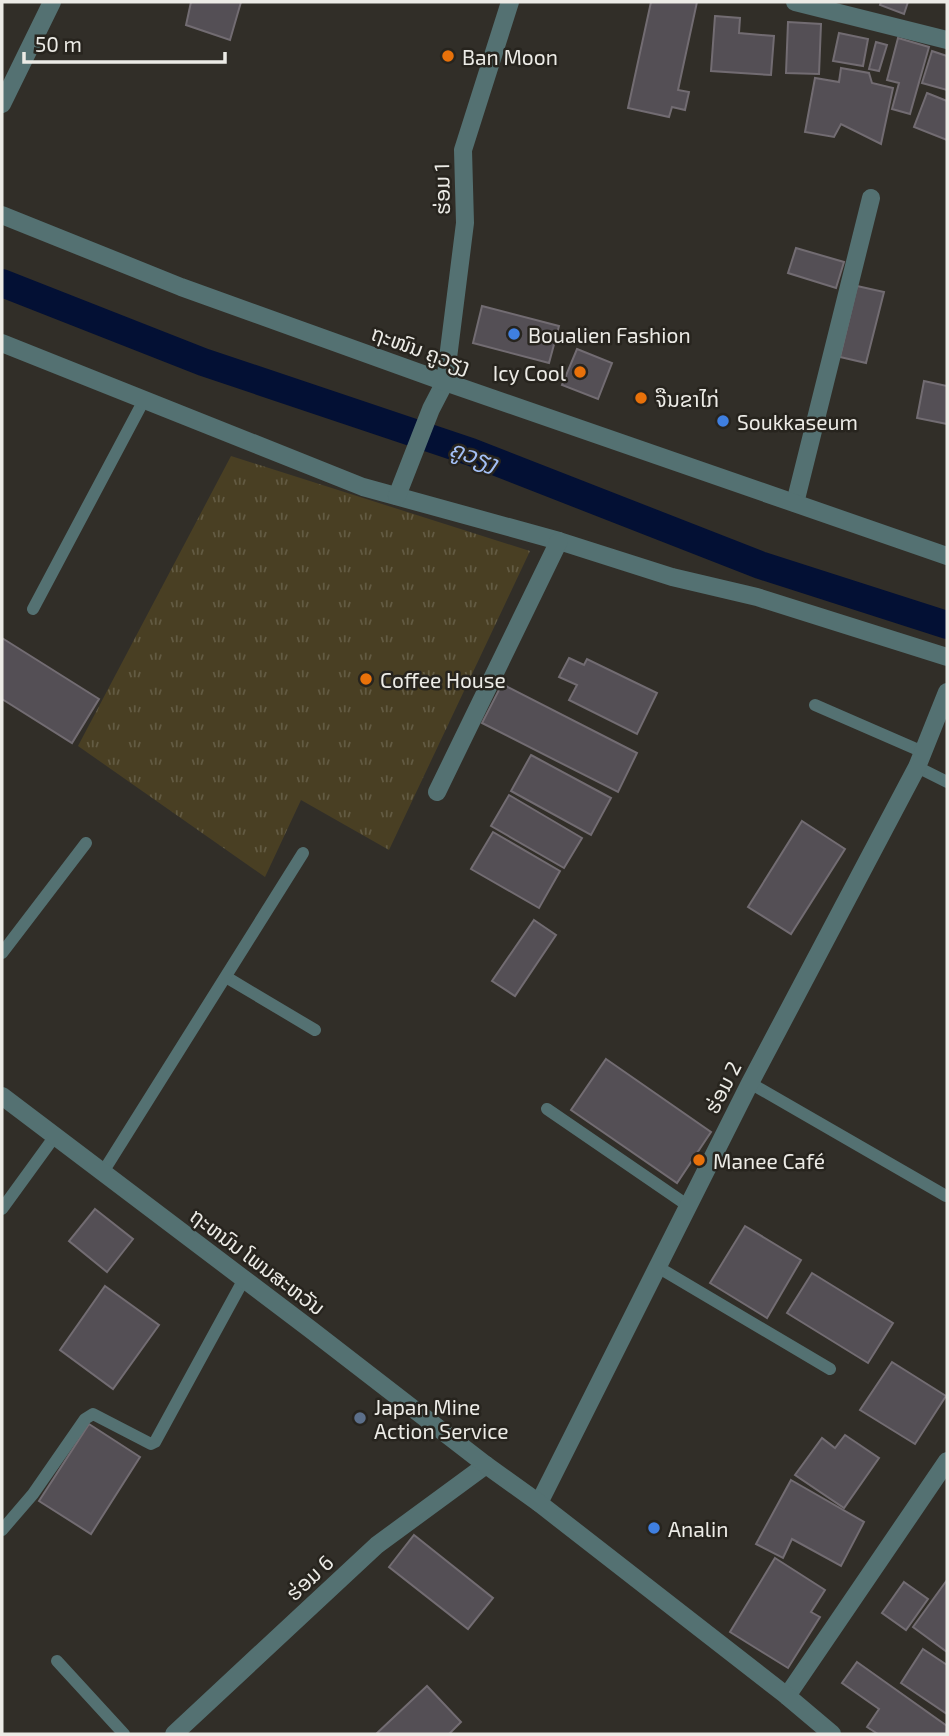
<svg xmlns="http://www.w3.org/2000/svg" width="949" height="1736" font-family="'Exo 2','Noto Sans Lao',sans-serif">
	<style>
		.grass { fill: url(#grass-tufts) }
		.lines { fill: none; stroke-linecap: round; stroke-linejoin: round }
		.canal { stroke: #031034; stroke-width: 28 }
		.building { fill: #544f55; stroke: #726c72; stroke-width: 2 }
		.service { stroke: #547172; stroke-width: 12 }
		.minor { stroke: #547172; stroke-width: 18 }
		.tertiary { stroke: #547172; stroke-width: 18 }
		.food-dot { fill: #e8710a; stroke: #27241e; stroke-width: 2.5 }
		.shop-dot { fill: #3f7fe0; stroke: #27241e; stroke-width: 2.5 }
		.service-dot { fill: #5c6f8a; stroke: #27241e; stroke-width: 2.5 }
		.labels { text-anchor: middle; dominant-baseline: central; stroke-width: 5; stroke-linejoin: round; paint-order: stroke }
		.poi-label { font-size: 21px; fill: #ecebe6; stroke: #27241e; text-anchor: start }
		.street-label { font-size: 21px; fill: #ecebe6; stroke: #27241e }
		.water-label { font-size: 23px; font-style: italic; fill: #a3bff5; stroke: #27241e }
	</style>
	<defs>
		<pattern id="grass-tufts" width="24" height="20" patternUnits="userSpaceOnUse" patternTransform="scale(1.75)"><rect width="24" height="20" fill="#493f23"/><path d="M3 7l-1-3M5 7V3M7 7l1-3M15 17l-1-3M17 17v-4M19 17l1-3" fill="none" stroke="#635b43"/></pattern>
	</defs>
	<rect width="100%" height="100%" fill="#312e28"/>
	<polygon class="grass" points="231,456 530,551 389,850 301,800 265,877 78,746"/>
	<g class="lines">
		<polyline class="canal" points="2,283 203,362 471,452 760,565 947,625"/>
	</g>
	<g class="building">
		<polygon points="191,2 241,2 230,40 186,25"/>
		<polygon points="651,2 697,2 678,90 689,92 685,110 672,107 669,117 628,108"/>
		<polygon points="881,2 908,2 904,14 880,5"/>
		<polygon points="715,16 740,18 739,33 774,36 771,75 711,71"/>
		<polygon points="788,22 821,24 819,74 786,73"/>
		<polygon points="839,33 868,39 863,66 833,61"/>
		<polygon points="898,38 929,47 910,114 892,109 899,83 887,80"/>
		<polygon points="876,42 887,45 879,71 869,69"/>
		<polygon points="932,51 947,56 947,90 922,83"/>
		<polygon points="841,68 869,73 872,83 893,88 881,144 841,124 834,137 805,132 815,78 839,82"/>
		<polygon points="927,93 947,101 947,140 914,127"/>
		<polygon points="796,248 844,262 836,288 788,273"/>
		<polygon points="857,286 884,292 866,363 840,357"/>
		<polygon points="482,306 559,326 549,363 473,343"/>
		<polygon points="577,349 612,363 598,399 562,385"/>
		<polygon points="924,381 947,386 947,424 917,418"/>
		<polygon points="2,638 99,699 72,743 2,699"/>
		<polygon points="569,658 584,665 587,659 657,693 637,734 569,700 577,685 559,677"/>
		<polygon points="502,684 637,753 618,792 482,723"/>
		<polygon points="531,755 611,798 591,835 511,791"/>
		<polygon points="509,795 582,838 564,868 491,826"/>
		<polygon points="802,821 845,849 791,934 748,907"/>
		<polygon points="493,832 560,871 539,908 471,869"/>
		<polygon points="534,920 556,935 515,996 492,981"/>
		<polygon points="606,1059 711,1132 677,1183 571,1110"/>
		<polygon points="95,1209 133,1239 107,1272 69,1241"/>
		<polygon points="745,1226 801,1260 767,1318 710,1283"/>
		<polygon points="812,1273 893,1323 868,1363 787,1313"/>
		<polygon points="105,1286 159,1325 113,1389 60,1350"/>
		<polygon points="892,1362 946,1396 915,1444 860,1410"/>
		<polygon points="89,1424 140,1457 91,1534 39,1501"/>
		<polygon points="845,1435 879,1458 844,1508 795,1475 822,1438 835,1448"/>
		<polygon points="791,1480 864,1522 841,1566 792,1539 783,1558 756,1544"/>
		<polygon points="414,1535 493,1598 468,1629 389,1567"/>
		<polygon points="775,1558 825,1590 811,1612 820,1617 788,1668 730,1632"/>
		<polygon points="947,1580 947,1652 913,1627"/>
		<polygon points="904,1582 928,1599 906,1630 882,1613"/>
		<polygon points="923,1649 947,1665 947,1714 901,1683"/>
		<polygon points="857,1662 947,1726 946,1734 878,1734 867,1727 879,1709 842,1683"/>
		<polygon points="427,1686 461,1722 449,1734 376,1734"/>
	</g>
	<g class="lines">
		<g class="service">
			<polyline points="33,609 144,400"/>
			<polyline points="815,705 923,752"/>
			<polyline points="917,767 947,782"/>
			<polyline points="2,953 86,843"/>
			<polyline points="226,977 315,1030"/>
			<polyline points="750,1083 946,1196"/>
			<polyline points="547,1109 687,1205"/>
			<polyline points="103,1172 303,853"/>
			<polyline points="2,1209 55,1136"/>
			<polyline points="656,1266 830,1369"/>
			<polyline points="2,1530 33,1494 85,1419 93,1414 151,1444 155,1442 244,1279"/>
			<polyline points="57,1661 124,1734"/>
		</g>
		<g class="minor">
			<polyline points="795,2 947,40"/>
			<polyline points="2,104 52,2"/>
			<polyline points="2,343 363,487 559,541 672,577 757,597 947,657"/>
			<polyline points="397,496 431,409 445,382 465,223 463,150 510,2"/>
			<polyline points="795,503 871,198"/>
			<polyline points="437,792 559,541"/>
			<polyline points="539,1503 750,1083 917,767 947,692"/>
			<polyline points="787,1696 947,1461"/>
			<polyline points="174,1734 377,1545 486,1465"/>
		</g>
		<g class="tertiary">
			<polyline points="2,215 181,287 445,382 947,556"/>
			<polyline points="2,1096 310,1329 486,1465 539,1503 787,1696 832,1734"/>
		</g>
	</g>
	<g class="food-dot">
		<circle cx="448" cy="56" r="7"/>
		<circle cx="580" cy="372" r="7"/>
		<circle cx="641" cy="398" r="7"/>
		<circle cx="366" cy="679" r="7"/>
		<circle cx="699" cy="1160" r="7"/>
	</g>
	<g class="shop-dot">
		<circle cx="514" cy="334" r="7"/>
		<circle cx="723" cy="421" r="7"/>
		<circle cx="654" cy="1528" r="7"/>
	</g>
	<circle class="service-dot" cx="360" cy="1418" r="7"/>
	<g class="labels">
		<g class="poi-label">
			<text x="462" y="56">Ban Moon</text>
			<text x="528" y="334">Boualien Fashion</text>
			<text x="566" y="372" text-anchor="end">Icy Cool</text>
			<text x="655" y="398">ຈືນຂາໄກ່</text>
			<text x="737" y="421">Soukkaseum</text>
			<text x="380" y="679">Coffee House</text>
			<text x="713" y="1160">Manee Café</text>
			<text x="374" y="1406">Japan Mine<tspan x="374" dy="24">Action Service</tspan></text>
			<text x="668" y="1528">Analin</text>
		</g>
		<g class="street-label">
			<text transform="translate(441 189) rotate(-91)">ຮ່ອມ 1</text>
			<text transform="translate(421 349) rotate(20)">ຖະໜົນ ຄູວຽງ</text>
			<text transform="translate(722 1087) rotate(-63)">ຮ່ອມ 2</text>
			<text transform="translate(258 1261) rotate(37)">ຖະຫນົນ ໂພນສະຫວັນ</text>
			<text transform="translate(309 1577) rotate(-43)">ຮ່ອມ 6</text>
		</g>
		<g class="water-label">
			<text transform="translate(474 455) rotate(20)">ຄູວຽງ</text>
		</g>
	</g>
	<rect width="949" height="1736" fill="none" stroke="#ecebe6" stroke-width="7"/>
	<path d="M24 52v10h201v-10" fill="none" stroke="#ecebe6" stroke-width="3.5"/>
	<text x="35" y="52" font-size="21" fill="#ecebe6" stroke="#27241e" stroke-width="5" paint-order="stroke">50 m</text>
</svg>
